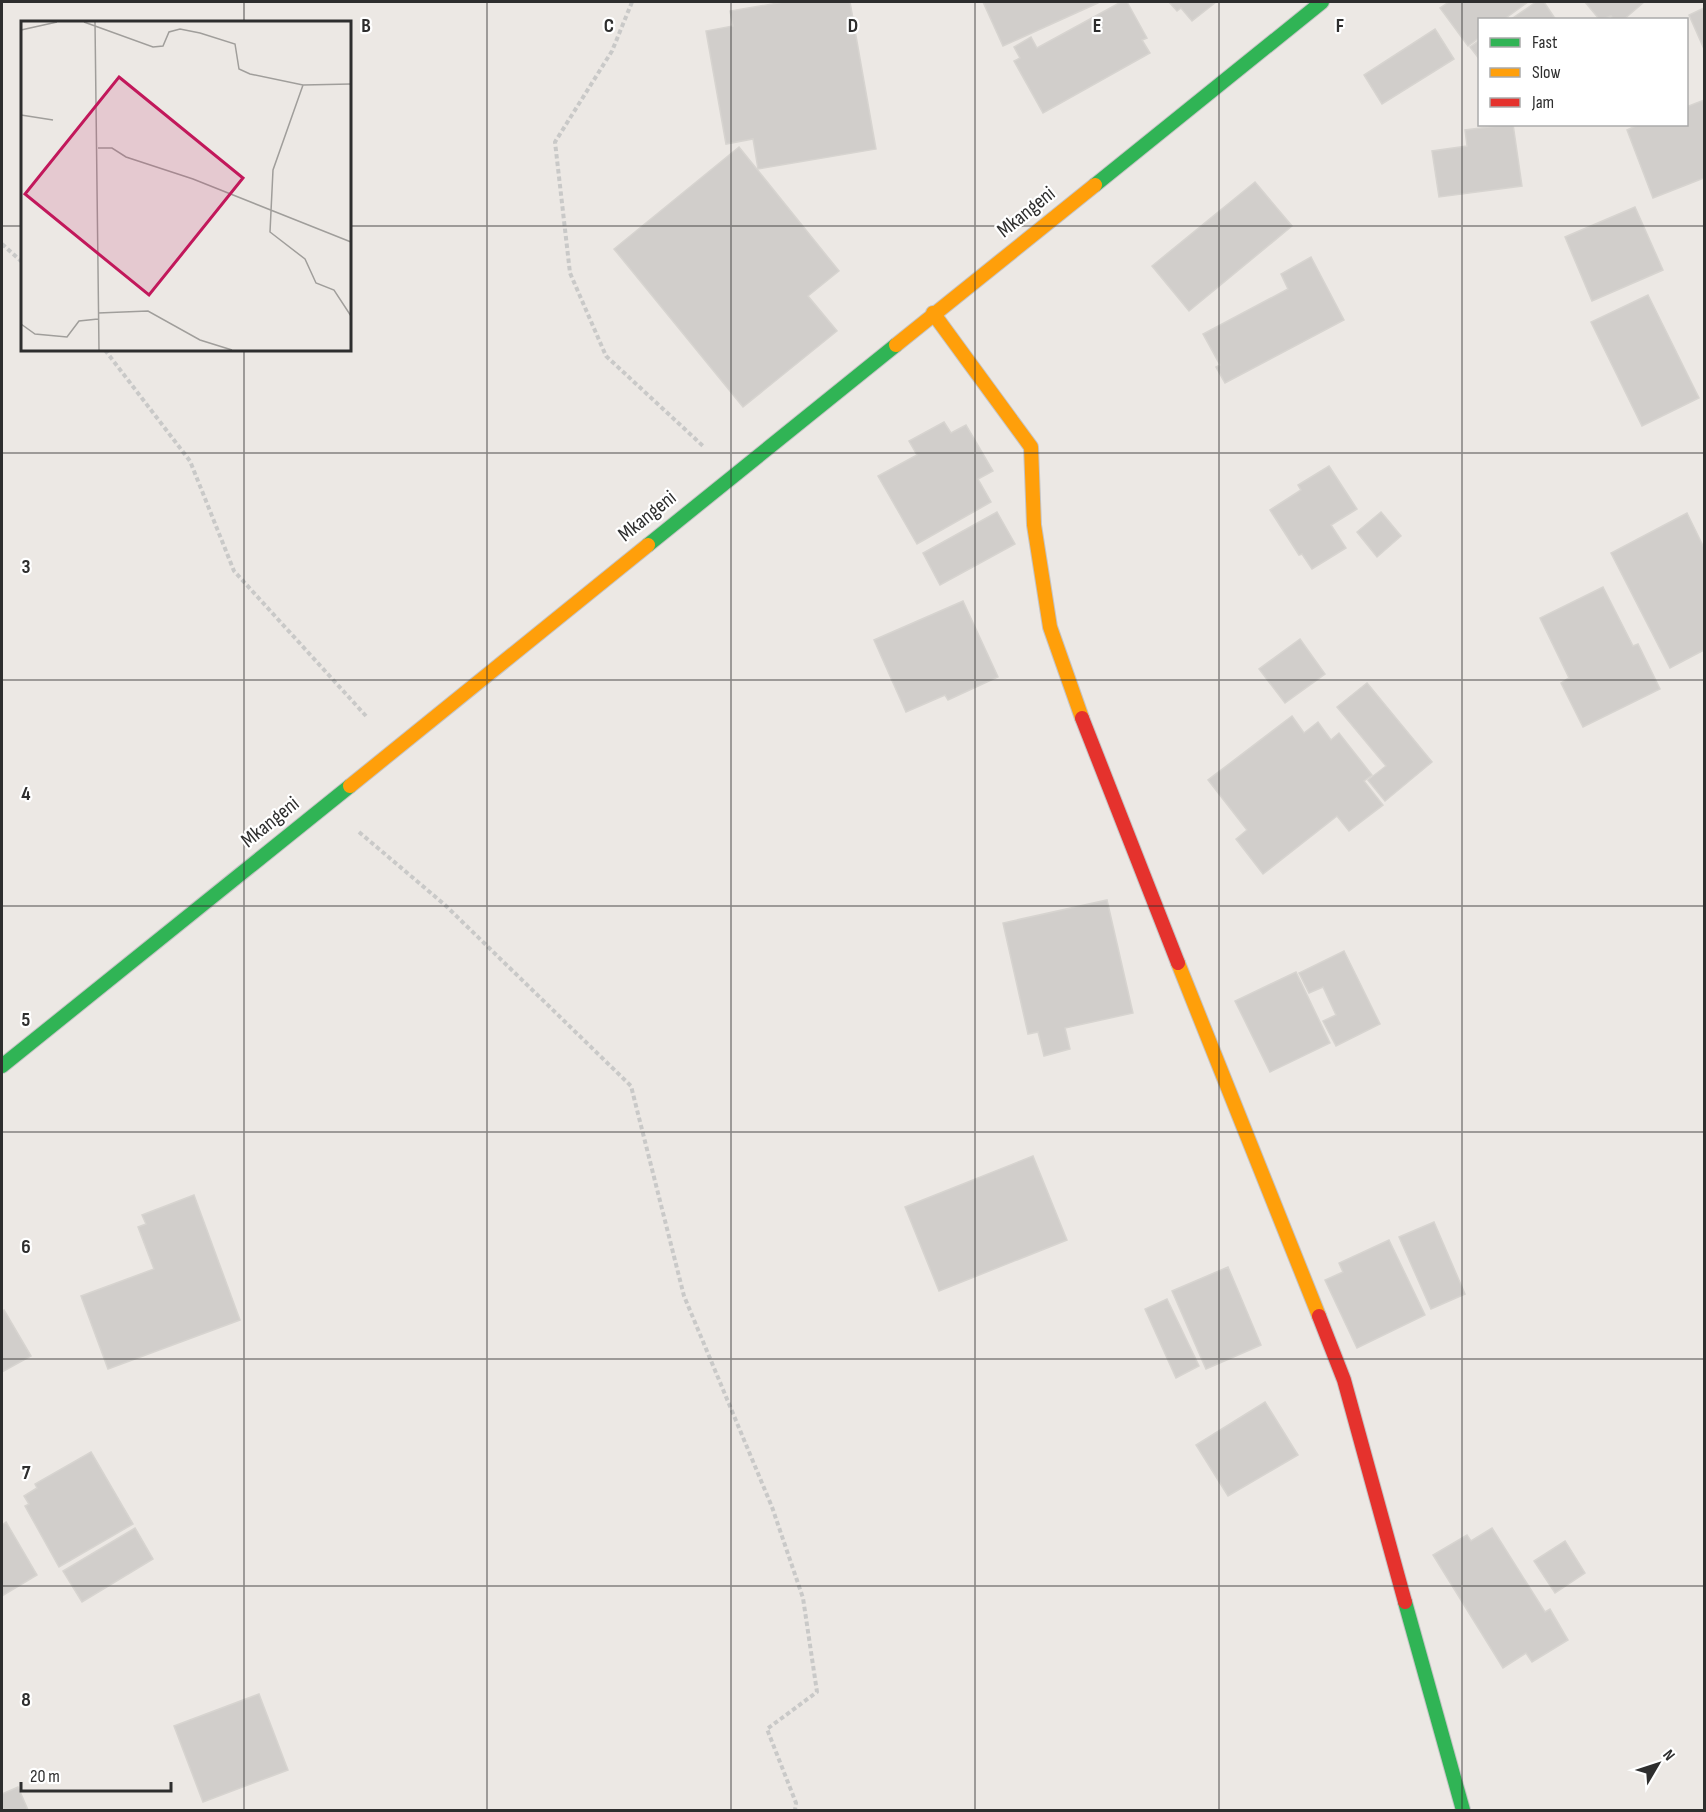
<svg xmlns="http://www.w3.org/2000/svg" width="1706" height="1812" font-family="'Sofia Sans Condensed',sans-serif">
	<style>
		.building { fill: #d1cecb; stroke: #d7d4d0; stroke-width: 1.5 }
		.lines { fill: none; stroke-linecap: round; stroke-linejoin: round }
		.fast-casing { stroke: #c5c4c5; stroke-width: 16 }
		.slow-casing { stroke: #c5c4c5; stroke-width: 16 }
		.jam-casing { stroke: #c5c4c5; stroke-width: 16 }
		.path { stroke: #c9c9c8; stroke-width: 4; stroke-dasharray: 4.5 3; stroke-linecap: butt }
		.fast { stroke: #30b455; stroke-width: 14 }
		.slow { stroke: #ff9f0a; stroke-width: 14 }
		.jam { stroke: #e5322d; stroke-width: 14 }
		.grid { fill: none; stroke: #2e2e2e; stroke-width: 1.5; stroke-opacity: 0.55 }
		.labels { text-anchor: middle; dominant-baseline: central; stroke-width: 4.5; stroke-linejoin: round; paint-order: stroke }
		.street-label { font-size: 21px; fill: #2e2e2e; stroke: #fff }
		.inset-road { fill: none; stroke: #a09e9b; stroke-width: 1.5 }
		.view { fill: #c2185b; fill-opacity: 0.15; stroke: #c2185b; stroke-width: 3 }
		.inset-edge { fill: none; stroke: #2e2e2e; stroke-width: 3 }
		.grid-label { font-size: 20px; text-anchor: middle; font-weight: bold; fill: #2e2e2e; stroke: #fff; stroke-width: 4.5; stroke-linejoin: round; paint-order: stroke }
	</style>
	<rect width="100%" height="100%" fill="#ece8e4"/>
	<g class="building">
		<polygon points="784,2 850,2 876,149 758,169 753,139 726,144 706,31 733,26 730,11"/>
		<polygon points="983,2 1098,2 1098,3 1003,46"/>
		<polygon points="1121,2 1127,2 1147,38 1142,40 1150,53 1043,113 1014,61 1020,58 1014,47 1031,37 1037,48"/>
		<polygon points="1169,2 1216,2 1192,21 1181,8 1177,11"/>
		<polygon points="1449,2 1528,2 1503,20 1480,20 1480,37 1468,46 1440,8"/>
		<polygon points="1536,2 1544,2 1556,20 1510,20"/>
		<polygon points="1585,2 1644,2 1623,20 1614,20 1611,16 1600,20"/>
		<polygon points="1704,8 1704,49 1689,15"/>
		<polygon points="1435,29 1454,59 1382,104 1364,75"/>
		<polygon points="1480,40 1480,60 1470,47"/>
		<polygon points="1704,100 1704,178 1653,198 1627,130 1640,124 1686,124 1686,107"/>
		<polygon points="1513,124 1522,186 1439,197 1432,151 1467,146 1465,130"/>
		<polygon points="739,147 839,271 808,296 837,331 743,407 614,249"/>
		<polygon points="1255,182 1292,226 1189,311 1152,266"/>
		<polygon points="1635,207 1663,270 1592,301 1565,237"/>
		<polygon points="1311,257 1344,320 1225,383 1216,367 1220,365 1203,334 1288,289 1281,274"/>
		<polygon points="1648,295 1699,398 1642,426 1591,322"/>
		<polygon points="944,422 951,433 966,425 993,471 978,479 991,502 917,544 878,476 917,455 909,441"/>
		<polygon points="1329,466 1357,509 1331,525 1346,548 1312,569 1302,554 1299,555 1270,510 1301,490 1298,485"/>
		<polygon points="997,512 1015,544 940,585 923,553"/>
		<polygon points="1381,512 1401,536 1377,557 1357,532"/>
		<polygon points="1687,513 1704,548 1704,650 1670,668 1611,553"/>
		<polygon points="1603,587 1633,646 1638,644 1660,689 1583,727 1561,683 1569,678 1540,618"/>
		<polygon points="963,601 998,677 948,700 945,695 906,712 874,640"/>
		<polygon points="1300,639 1325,674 1285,703 1259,669"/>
		<polygon points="1367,683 1432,762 1385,801 1368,780 1386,766 1337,707"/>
		<polygon points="1292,716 1304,733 1318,722 1331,740 1339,733 1372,775 1364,781 1383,805 1349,831 1337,816 1263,874 1236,839 1247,830 1208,780"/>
		<polygon points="1107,900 1133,1013 1065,1028 1070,1049 1044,1056 1038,1032 1028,1034 1003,923"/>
		<polygon points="1344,951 1380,1024 1336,1046 1323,1021 1336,1015 1323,987 1309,993 1299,973"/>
		<polygon points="1296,972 1330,1043 1270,1072 1235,1001"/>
		<polygon points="1033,1156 1067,1240 939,1291 905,1207"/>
		<polygon points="194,1195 240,1320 108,1369 81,1296 154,1269 138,1227 146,1224 142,1215"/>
		<polygon points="1434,1222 1465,1294 1431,1309 1399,1237"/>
		<polygon points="1389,1240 1425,1315 1357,1348 1325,1280 1343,1272 1339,1263"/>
		<polygon points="1228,1267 1261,1345 1206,1369 1172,1291"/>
		<polygon points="1167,1299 1199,1366 1176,1378 1145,1309"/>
		<polygon points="4,1310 31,1356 2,1372 2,1311"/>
		<polygon points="1265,1402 1298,1455 1228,1496 1196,1445"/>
		<polygon points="91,1452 133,1524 59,1567 25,1506 29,1504 24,1496 37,1488 35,1484"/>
		<polygon points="6,1522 37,1575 2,1596 2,1525"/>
		<polygon points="135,1528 153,1559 82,1602 63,1571"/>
		<polygon points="1492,1528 1545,1612 1550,1609 1568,1640 1532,1662 1526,1653 1503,1668 1433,1555 1467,1535 1471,1541"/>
		<polygon points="1565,1541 1585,1573 1555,1593 1534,1561"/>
		<polygon points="259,1694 288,1770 203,1802 174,1726"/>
		<polygon points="18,1787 28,1810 2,1810 2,1794"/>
	</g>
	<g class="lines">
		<defs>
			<g id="fast">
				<polyline points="1095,185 1322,2"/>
				<polyline points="648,545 896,345"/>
				<polyline points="2,1066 350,786"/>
				<polyline points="1405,1602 1463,1810"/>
			</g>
			<g id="slow">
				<polyline points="933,313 1031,447 1034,525 1050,627 1082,718"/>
				<polyline points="896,345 1095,185"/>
				<polyline points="350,786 648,545"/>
				<polyline points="1178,963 1319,1316"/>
			</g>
			<g id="jam">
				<polyline points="1082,718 1178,963"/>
				<polyline points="1319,1316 1344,1380 1405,1602"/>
			</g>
		</defs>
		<use href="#fast" class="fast-casing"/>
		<use href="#slow" class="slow-casing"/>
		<use href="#jam" class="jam-casing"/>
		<g class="path">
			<polyline points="632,2 612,51 555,142 570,273 606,356 703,446"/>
			<polyline points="2,244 22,262"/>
			<polyline points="105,350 190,461 234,571 366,716"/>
			<polyline points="359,832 445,905 631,1086 684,1296 772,1507 803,1598 817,1692 767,1729 796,1803 795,1810"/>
		</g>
		<use href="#fast" class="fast"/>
		<use href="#slow" class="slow"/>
		<use href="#jam" class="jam"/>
	</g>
	<path class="grid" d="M 244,2 L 244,22M 487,2 L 487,1810M 731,2 L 731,1810M 975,2 L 975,1810M 1219,2 L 1219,1810M 1462,2 L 1462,1810M 2,226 L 22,226M 350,226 L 1704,226M 244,350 L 244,1810M 2,453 L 1704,453M 2,680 L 1704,680M 2,906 L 1704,906M 2,1132 L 1704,1132M 2,1359 L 1704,1359M 2,1586 L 1704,1586"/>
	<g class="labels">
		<g class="street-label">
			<text transform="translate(1026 212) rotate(-39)">Mkangeni</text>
			<text transform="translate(647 516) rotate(-39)">Mkangeni</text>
			<text transform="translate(270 822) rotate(-39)">Mkangeni</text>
		</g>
	</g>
	<g transform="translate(21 21)">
		<rect width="330" height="330" fill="#ece8e4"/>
		<path class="inset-road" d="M 63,1 L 132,26 L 142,25 L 148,11 L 159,8 L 179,12 L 214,23 L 218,48 L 229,53 L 282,64 L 330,63M 74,1 L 78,329M 0,9 L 36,1M 282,64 L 252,149 L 249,211 L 284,238 L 295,262 L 313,269 L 330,295M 0,94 L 32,99M 77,127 L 91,127 L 105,136 L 172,158 L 330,221M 77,292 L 127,290 L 179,319 L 211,329M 0,303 L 14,313 L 46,316 L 58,300 L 77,298"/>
		<path class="view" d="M 98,56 L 222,157 L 128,274 L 4,173 Z"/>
		<rect width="330" height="330" class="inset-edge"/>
	</g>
	<g class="grid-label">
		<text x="366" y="32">B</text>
		<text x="609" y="32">C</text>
		<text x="853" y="32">D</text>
		<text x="1097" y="32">E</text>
		<text x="1340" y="32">F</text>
		<text x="26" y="573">3</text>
		<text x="26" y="800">4</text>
		<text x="26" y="1026">5</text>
		<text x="26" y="1253">6</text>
		<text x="26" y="1479">7</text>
		<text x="26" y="1706">8</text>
	</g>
	<rect width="1706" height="1812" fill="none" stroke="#2e2e2e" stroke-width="6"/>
	<rect x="1478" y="18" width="210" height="108" fill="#ffffff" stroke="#ababab" stroke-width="1.5"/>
	<rect x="1490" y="38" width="30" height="9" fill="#30b455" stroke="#ababab" stroke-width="1.5"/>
	<text x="1532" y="48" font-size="18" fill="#2e2e2e">Fast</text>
	<rect x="1490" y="68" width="30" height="9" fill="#ff9f0a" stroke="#ababab" stroke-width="1.5"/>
	<text x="1532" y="78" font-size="18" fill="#2e2e2e">Slow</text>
	<rect x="1490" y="98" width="30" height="9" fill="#e5322d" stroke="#ababab" stroke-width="1.5"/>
	<text x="1532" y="108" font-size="18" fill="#2e2e2e">Jam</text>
	<g transform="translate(1658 1764) rotate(51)" stroke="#ffffff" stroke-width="4.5" paint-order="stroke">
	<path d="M0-4.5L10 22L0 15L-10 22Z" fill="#2e2e2e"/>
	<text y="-9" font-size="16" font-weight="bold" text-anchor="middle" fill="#2e2e2e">N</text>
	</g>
	<path d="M21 1782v9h150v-9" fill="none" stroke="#2e2e2e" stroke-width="3"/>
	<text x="30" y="1782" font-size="18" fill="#2e2e2e" stroke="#ffffff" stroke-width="4.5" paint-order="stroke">20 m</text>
</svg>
